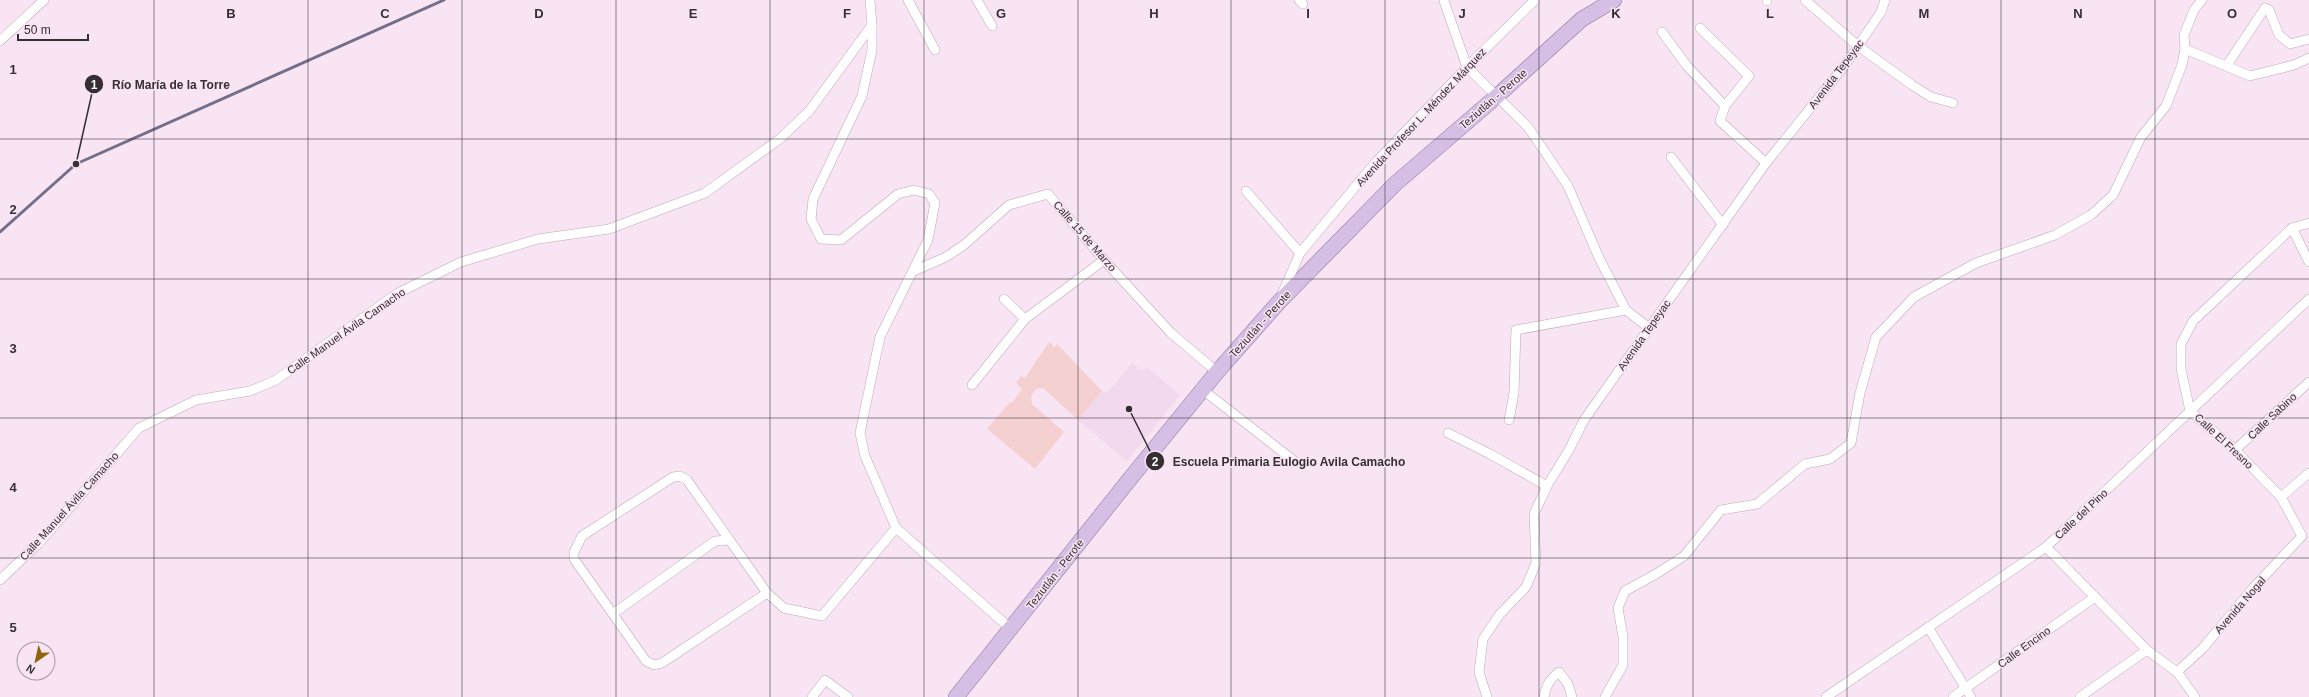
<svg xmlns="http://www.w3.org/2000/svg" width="2309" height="697" font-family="Helvetica,sans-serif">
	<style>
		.built { fill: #f3d9ee }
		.green { fill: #f4d0d1 }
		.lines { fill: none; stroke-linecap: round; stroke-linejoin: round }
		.stream { stroke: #736e89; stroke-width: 3 }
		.minor-casing { stroke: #bdaab9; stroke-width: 10 }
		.primary-casing { stroke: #8c719a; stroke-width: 16 }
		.minor { stroke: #fff; stroke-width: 9 }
		.primary { stroke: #d6bfe4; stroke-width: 15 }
		.grid { fill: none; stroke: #352e33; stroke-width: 1; stroke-opacity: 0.55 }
		.labels { text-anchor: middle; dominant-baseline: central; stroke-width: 3; stroke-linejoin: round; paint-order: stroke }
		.street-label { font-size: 11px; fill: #352e33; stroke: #f8e4f3 }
		.grid-label { font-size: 13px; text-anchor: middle; font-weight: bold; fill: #352e33; stroke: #f8e4f3; stroke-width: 3; stroke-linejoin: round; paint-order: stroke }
		.leader { fill: none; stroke: #352e33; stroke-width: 1.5 }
		.callout-dot { fill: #352e33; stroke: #f8e4f3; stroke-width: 1.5 }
		.mark-label { font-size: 12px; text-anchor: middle; font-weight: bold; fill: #fff }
		.callout-label { font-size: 12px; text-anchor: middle; font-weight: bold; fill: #352e33; stroke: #f8e4f3; stroke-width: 3; stroke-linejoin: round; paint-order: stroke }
	</style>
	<rect width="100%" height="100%" fill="#f8e4f3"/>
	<polygon class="built" points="1132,363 1140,370 1148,368 1180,395 1127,461 1078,420 1102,391 1108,392"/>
	<polygon class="green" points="1049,342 1055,347 1057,344 1102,391 1078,420 1043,388 1036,389 1031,396 1032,404 1064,432 1035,469 987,429 1010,402 1012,403 1022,389 1016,383 1021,376 1025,378"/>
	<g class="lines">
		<polyline class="stream" points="0,232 76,164 444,0"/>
		<defs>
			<g id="minor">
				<polyline points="908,0 935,50"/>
				<polyline points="977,0 992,26"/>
				<polyline points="1299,0 1303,4"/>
				<polyline points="1805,0 1858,46 1912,85 1931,97 1953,103"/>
				<polyline points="1444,1 1467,67 1528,127 1568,186 1599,258 1626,310 1649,328"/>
				<polyline points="1767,1 1767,0"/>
				<polyline points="872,25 872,50 862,96 813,199 811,219 821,239 841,240 898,194 914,190 929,194 935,203 928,240 880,337 860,433 865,456 896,528 1011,629"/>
				<polyline points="1700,28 1749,76 1725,106 1720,121 1766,163"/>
				<polyline points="1662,32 1687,66 1725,106"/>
				<polyline points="0,41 44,0"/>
				<polyline points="2185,49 2250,76 2294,65 2309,58"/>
				<polyline points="2227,65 2265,8 2269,10 2279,35 2290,44 2309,39"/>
				<polyline points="1671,157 1723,225"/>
				<polyline points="1246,191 1300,253"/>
				<polyline points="2292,228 2309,262"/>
				<polyline points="914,271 946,257 964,245 1009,205 1048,194 1104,260 1171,333 1217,372"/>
				<polyline points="1282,294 1300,253 1376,162 1467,67 1535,0"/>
				<polyline points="1004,299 1025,319"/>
				<polyline points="972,385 1025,319 1104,260"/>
				<polyline points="1203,390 1293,460"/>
				<polyline points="1509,420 1514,393 1516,330 1626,310"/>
				<polyline points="1448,433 1490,454 1547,486"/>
				<polyline points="2235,450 2309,382"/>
				<polyline points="2281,497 2309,473"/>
				<polyline points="2046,547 2147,650 2177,672 2195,697"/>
				<polyline points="0,580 39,543 139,428 196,400 250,391 276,380 398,293 461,262 538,239 609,229 705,193 781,138 810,110 872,25 870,0"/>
				<polyline points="767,593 662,663 654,665 646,661 574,559 574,552 582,536 673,477 680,476 687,480 767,593 784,608 822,616 896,528"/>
				<polyline points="614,613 715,541 729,540"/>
				<polyline points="1928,627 1971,697"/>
				<polyline points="2177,672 2203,648 2254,587 2302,536 2281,497 2235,450 2190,411 2181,369 2181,344 2193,321 2292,228 2309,223"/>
				<polyline points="812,697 825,680 848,697"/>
				<polyline points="1487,697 1479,672 1483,639 1500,614 1526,587 1536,563 1534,514 1547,486 1569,450 1584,420 1766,163 1845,65 1881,12 1885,0"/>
				<path d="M 1544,697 C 1546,685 1550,679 1559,672 L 1568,684 L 1572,697"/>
				<polyline points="1605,697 1623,665 1623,637 1618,608 1625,591 1656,574 1684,556 1721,510 1757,504 1805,464 1830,459 1851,443 1860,393 1876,337 1914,297 1976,263 2055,235 2091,215 2113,195 2141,137 2166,106 2182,65 2185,49 2184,35 2194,10 2202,0"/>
				<polyline points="1826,697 2046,547 2309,299"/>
				<polyline points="1953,697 2095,597"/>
				<polyline points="2080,697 2147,650"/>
			</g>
			<polyline id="primary" points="956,697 1129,480 1217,372 1279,302 1395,184 1496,97 1582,19 1614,0"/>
		</defs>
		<use href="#minor" class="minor-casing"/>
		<use href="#primary" class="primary-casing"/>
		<use href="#minor" class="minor"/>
		<use href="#primary" class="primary"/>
	</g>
	<path class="grid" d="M 154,0 L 154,697M 308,0 L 308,697M 462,0 L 462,697M 616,0 L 616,697M 770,0 L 770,697M 924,0 L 924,697M 1078,0 L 1078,697M 1231,0 L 1231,697M 1385,0 L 1385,697M 1539,0 L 1539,697M 1693,0 L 1693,697M 1847,0 L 1847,697M 2001,0 L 2001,697M 2155,0 L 2155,697M 0,139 L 2309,139M 0,279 L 2309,279M 0,418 L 2309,418M 0,558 L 2309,558"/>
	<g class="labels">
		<g class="street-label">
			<text transform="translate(1836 74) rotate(-53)">Avenida Tepeyac</text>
			<text transform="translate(1493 99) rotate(-41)">Teziutlán - Perote</text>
			<text transform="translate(1421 117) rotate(-47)">Avenida Profesor L. Méndez Márquez</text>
			<text transform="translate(1085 236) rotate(49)">Calle 15 de Marzo</text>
			<text transform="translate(1260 324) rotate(-48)">Teziutlán - Perote</text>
			<text transform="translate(346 331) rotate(-35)">Calle Manuel Ávila Camacho</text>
			<text transform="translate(1644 335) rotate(-55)">Avenida Tepeyac</text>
			<text transform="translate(2272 416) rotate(-43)">Calle Sabino</text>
			<text transform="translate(2224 441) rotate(43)">Calle El Fresno</text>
			<text transform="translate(69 506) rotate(-48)">Calle Manuel Ávila Camacho</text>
			<text transform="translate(2081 514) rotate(-43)">Calle del Pino</text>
			<text transform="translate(1055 574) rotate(-52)">Teziutlán - Perote</text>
			<text transform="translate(2240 605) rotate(-49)">Avenida Nogal</text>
			<text transform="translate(2024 647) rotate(-36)">Calle Encino</text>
		</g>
	</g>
	<g class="grid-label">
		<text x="231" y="18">B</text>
		<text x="385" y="18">C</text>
		<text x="539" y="18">D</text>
		<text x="693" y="18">E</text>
		<text x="847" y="18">F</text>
		<text x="1001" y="18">G</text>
		<text x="1154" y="18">H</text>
		<text x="1308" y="18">I</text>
		<text x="1462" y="18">J</text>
		<text x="1616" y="18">K</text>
		<text x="1770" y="18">L</text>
		<text x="1924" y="18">M</text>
		<text x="2078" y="18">N</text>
		<text x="2232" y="18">O</text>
		<text x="13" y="74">1</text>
		<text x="13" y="214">2</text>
		<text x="13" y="353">3</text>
		<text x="13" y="492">4</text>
		<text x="13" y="632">5</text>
	</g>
	<path class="leader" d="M76 164L94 84M1129 409L1155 461"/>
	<g class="callout-dot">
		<circle cx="76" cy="164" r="4"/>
		<circle cx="1129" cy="409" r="4"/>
		<circle cx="94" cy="84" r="10"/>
		<circle cx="1155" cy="461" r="10"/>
	</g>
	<g class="mark-label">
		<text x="94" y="89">1</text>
		<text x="1155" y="466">2</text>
	</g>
	<g class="callout-label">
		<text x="171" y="89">Río María de la Torre</text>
		<text x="1289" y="466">Escuela Primaria Eulogio Avila Camacho</text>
	</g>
	<g transform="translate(36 661) rotate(214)"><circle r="19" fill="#f8e4f3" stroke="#aa9ba6"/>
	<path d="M0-3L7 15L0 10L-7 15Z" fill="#8e6309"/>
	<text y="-6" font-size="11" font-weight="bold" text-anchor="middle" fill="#352e33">N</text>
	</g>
	<path d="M18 34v6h70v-6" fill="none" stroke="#352e33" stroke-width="2"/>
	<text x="24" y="34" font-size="12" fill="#352e33" stroke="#f8e4f3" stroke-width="3" paint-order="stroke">50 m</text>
</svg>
